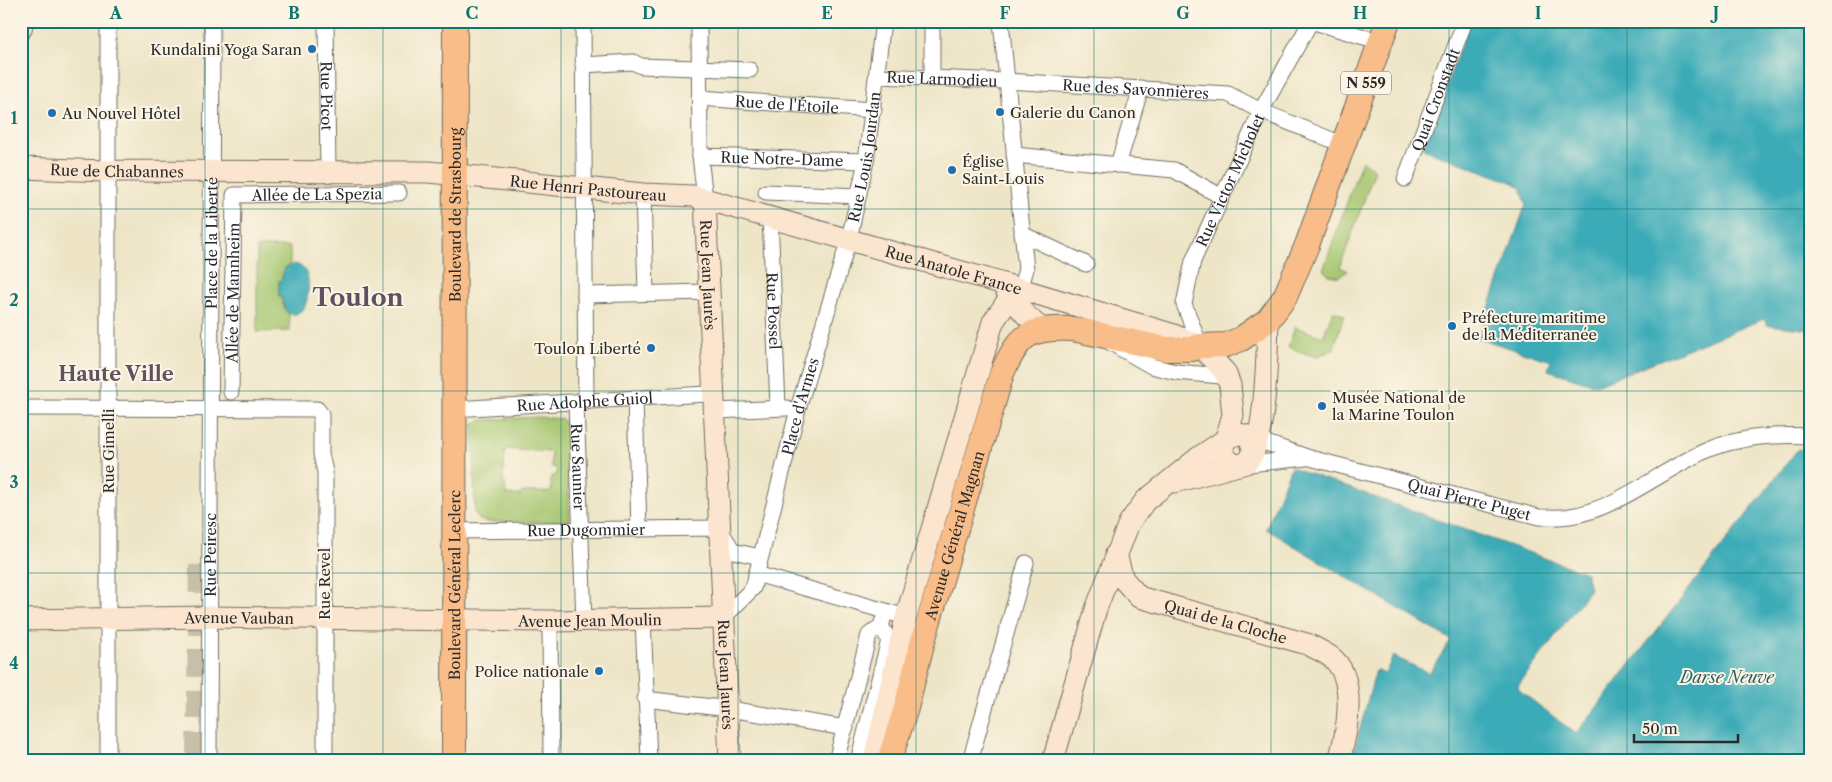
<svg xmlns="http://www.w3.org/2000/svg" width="1832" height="782" font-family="'Libre Caslon Text',serif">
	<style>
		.green { fill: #a5c66f; stroke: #68784d; fill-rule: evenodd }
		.water { fill: #3aabb7; stroke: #326b71 }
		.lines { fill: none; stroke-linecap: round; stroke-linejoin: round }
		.highway-tunnel { stroke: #c7c0a8; stroke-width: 28; stroke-dasharray: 28 14; stroke-linecap: butt }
		.street-casing { stroke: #6f6c62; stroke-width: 17 }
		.secondary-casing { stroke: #6f6c62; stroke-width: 23 }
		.primary-casing { stroke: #6f6c62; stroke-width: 26 }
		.street { stroke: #fff; stroke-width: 15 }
		.secondary { stroke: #fce5cf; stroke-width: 21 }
		.primary { stroke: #f8bd88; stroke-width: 24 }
		.grid { fill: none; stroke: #0f766e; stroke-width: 1; stroke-opacity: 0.55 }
		.poi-dot { fill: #1f6fb2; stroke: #fcf5e5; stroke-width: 2 }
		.labels { text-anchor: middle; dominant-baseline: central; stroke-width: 4; stroke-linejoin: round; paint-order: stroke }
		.shield { fill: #fcf5e5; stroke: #6a6863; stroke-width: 1 }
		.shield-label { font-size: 14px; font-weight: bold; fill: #2b2b2b }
		.poi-label { font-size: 15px; fill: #2b2b2b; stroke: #fcf5e5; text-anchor: start }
		.street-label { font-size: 15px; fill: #2b2b2b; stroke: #fcf5e5 }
		.water-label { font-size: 16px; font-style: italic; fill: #315e63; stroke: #fcf5e5 }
		.district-label { font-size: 20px; font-weight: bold; fill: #5e5260; stroke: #fcf5e5 }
		.town-label { font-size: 25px; font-weight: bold; fill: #5e5260; stroke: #fcf5e5 }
		.neatline { fill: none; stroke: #0f766e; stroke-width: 2 }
		.grid-label { font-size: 16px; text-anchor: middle; font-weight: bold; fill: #0f766e }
	</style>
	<rect width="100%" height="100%" fill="#fcf5e5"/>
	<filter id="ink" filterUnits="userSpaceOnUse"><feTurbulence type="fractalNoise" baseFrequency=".02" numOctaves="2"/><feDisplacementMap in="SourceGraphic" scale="10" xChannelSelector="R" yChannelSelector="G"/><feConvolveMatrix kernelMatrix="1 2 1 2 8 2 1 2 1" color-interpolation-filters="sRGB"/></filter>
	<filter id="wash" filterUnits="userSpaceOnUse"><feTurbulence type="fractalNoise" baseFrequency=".0096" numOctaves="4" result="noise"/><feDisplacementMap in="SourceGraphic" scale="20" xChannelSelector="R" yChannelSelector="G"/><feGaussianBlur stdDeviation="1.12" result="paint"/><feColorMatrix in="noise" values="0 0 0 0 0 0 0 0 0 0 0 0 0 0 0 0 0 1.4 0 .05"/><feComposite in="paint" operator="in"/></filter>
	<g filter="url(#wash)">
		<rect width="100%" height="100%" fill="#eee5c7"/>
		<g class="green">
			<polygon points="1362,160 1375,170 1340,267 1348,271 1339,277 1329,275 1323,270"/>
			<polygon points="257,247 290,247 290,265 285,268 281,280 279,281 279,296 281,296 283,305 289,314 290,331 257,332"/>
			<polygon points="1333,311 1344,315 1333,350 1315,357 1288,347 1295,327 1323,337"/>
			<path d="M 539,417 L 562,419 L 567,427 L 570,522 L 487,522 L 480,520 L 475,514 L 473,424 L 482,420 ZM 505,449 L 551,452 L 551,466 L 557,469 L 556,475 L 551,477 L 551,492 L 522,492 L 520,495 L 506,495 L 505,483 L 503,483 Z"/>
		</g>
		<g class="water">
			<polygon points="1470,21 1811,21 1811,330 1767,325 1764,319 1596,385 1548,370 1551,361 1478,338 1526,204 1521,188 1514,183 1423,149"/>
			<path d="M 294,264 C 314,267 309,297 304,309 L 294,315 L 286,312 L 281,296 L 279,296 L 279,281 L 281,280 L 285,268 Z"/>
			<polygon points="1798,449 1811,451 1811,761 1351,761 1376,670 1385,674 1393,656 1429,673 1451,640 1266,529 1291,467 1586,573 1590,589 1518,686 1519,690 1576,734"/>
		</g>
	</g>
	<g filter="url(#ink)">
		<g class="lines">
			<polyline class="highway-tunnel" points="200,761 203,562"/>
			<defs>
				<g id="street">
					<path id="s1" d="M 326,21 L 328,171"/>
					<polyline points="583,21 586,402"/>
					<polyline points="699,21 700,156 705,199"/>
					<polyline points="932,21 932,79"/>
					<polyline points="1001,21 1026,269 1020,290"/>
					<polyline points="1311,21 1381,42"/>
					<polyline points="583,65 633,62 641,66 750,70"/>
					<path id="s2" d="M 878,76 L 1005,81 L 1228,94 L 1261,111 L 1344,145"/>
					<path id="s3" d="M 699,98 L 874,110"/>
					<polyline points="1014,155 1174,170 1222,197"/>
					<path id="s4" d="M 700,156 L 866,161"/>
					<polyline points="1118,165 1141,88"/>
					<path id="s5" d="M 1405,179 L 1465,21"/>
					<polyline points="766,192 858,196"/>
					<polyline points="643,194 646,293"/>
					<path id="s6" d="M 770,216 L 778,407"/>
					<polyline points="1022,234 1086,264"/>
					<polyline points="585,295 709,292"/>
					<polyline points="1111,343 1151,366 1176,372 1221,376 1228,383"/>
					<path id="s7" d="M 1200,346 L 1184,304 L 1193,261 L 1261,111 L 1311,21"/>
					<path id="s8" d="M 231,392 L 234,195 L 399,193"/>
					<polyline points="635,399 639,529"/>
					<path id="s9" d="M 576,403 L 584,621"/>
					<polyline points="21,408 317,409 321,414 321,454 325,472 325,761"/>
					<path id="s10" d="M 455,409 L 706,394 L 714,398"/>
					<polyline points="715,411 787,408"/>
					<path id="s11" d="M 1249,437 L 1310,458 L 1539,517 C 1549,517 1560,518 1570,516 C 1615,510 1661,471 1703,452 C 1736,437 1774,434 1811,436"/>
					<polyline points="1239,465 1306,458"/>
					<path id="s12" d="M 454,531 L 719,528 L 733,551 L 760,557"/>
					<polyline points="756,574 906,617 908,627"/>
					<path id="s13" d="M 723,618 L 753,588 L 798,409 L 849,239 L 866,161 L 883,21"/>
					<polyline points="643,619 649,761"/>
					<polyline points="550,621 551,761"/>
					<polyline points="645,699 729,709 846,728"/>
					<polyline points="108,761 108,21"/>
					<path id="s14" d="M 209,761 L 212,21"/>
					<polyline points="836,761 869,635 881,626 886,611"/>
					<polyline points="858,761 889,640 881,626"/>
					<polyline points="970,761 1026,563"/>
				</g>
				<g id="secondary">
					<polyline points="21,29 23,21"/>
					<path id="s15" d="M 21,168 L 106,171 L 429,172 L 643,194 L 694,196 L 987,279 L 1171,334 L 1200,346 L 1225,372 L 1230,385 L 1233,415 L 1223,448 L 1223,455 L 1233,464 L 1239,465"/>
					<path id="s16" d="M 705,199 L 730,761"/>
					<path d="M 1003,286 C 1016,302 1025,318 1044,330"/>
					<path d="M 1175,482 L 1246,463 C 1267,445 1267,349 1268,320"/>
					<path id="s17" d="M 1116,554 L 1123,579 L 1139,597 L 1307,644 C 1315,648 1324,652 1331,657 C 1358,678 1347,733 1339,761"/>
					<path id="s18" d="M 21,620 L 208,617 L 550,621 L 723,618"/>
					<polyline points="874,761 906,617 993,322 1011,296 1020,290"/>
					<polyline points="1053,761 1096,609 1129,523 1145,501 1198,458 1229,437 1239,434 1245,435 1250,439 1254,452"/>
				</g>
				<g id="primary">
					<path id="s19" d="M 454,761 L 455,21"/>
					<path id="s20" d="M 889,761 L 906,708 L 922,644 L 1002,373 C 1020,334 1029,327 1073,329 L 1166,349 L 1192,349 L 1200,346 L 1226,345 L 1241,339 L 1268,320 L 1285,297 L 1307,245 L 1388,21"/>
				</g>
			</defs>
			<use href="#street" class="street-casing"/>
			<use href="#secondary" class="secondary-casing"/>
			<use href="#primary" class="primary-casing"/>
			<use href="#street" class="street"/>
			<use href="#secondary" class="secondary"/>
			<use href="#primary" class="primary"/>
		</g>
	</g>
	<path class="grid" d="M 205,21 L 205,761M 383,21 L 383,761M 561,21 L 561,761M 738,21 L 738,761M 916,21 L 916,761M 1094,21 L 1094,761M 1271,21 L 1271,761M 1449,21 L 1449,761M 1627,21 L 1627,761M 21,209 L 1811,209M 21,391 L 1811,391M 21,573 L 1811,573"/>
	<g class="poi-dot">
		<circle cx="312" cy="49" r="5"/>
		<circle cx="1000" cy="112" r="5"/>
		<circle cx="52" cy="113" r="5"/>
		<circle cx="952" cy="170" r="5"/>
		<circle cx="1452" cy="326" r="5"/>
		<circle cx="651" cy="348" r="5"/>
		<circle cx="1322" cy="406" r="5"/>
		<circle cx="599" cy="671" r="5"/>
	</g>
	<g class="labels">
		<rect class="shield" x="1341" y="71.5" width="50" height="23" rx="4"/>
		<g class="shield-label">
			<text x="1366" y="83">N 559</text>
		</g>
		<g class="poi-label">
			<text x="302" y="49" text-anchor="end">Kundalini Yoga Saran</text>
			<text x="1010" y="112">Galerie du Canon</text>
			<text x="62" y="113">Au Nouvel Hôtel</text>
			<text x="962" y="161">Église<tspan x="962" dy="17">Saint-Louis</tspan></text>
			<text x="1462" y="317">Préfecture maritime<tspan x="1462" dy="17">de la Méditerranée</tspan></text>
			<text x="641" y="348" text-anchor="end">Toulon Liberté</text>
			<text x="1332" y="397">Musée National de<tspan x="1332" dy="17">la Marine Toulon</tspan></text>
			<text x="589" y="671" text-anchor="end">Police nationale</text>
		</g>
		<g class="street-label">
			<text stroke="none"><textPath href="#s2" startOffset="64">Rue Larmodieu</textPath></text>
			<text stroke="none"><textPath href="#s2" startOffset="258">Rue des Savonnières</textPath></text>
			<text stroke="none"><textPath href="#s1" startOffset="75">Rue Picot</textPath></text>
			<text stroke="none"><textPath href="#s5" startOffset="85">Quai Cronstadt</textPath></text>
			<text stroke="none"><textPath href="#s3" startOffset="88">Rue de l'Étoile</textPath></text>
			<text stroke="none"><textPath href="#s13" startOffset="488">Rue Louis Jourdan</textPath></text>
			<text stroke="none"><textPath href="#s4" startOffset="82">Rue Notre-Dame</textPath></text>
			<text stroke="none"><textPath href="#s15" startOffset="96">Rue de Chabannes</textPath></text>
			<text stroke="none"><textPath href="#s7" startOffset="178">Rue Victor Micholet</textPath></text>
			<text stroke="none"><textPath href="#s15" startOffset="568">Rue Henri Pastoureau</textPath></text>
			<text stroke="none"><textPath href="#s8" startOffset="280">Allée de La Spezia</textPath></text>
			<text stroke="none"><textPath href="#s19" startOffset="546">Boulevard de Strasbourg</textPath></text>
			<text stroke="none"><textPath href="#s14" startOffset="518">Place de la Liberté</textPath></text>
			<text stroke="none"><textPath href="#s15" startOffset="944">Rue Anatole France</textPath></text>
			<text stroke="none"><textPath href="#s16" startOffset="76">Rue Jean Jaurès</textPath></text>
			<text stroke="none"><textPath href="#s8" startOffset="99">Allée de Mannheim</textPath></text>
			<text stroke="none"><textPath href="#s6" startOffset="95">Rue Possel</textPath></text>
			<text stroke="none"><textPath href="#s10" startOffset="130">Rue Adolphe Guiol</textPath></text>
			<text stroke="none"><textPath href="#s13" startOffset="230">Place d'Armes</textPath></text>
			<text transform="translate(108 451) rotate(-90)">Rue Gimelli</text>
			<text stroke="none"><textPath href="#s9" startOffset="64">Rue Saunier</textPath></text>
			<text stroke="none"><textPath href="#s11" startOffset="229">Quai Pierre Puget</textPath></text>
			<text stroke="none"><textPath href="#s12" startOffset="132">Rue Dugommier</textPath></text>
			<text stroke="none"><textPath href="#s20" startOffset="235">Avenue Général Magnan</textPath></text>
			<text stroke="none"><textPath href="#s14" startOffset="206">Rue Peiresc</textPath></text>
			<text transform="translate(324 584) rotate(-90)">Rue Revel</text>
			<text stroke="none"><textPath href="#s19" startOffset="176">Boulevard Général Leclerc</textPath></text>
			<text stroke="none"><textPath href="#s18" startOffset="218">Avenue Vauban</textPath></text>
			<text stroke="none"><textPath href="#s18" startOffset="569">Avenue Jean Moulin</textPath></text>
			<text stroke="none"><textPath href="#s17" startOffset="140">Quai de la Cloche</textPath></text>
			<text stroke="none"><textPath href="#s16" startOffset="476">Rue Jean Jaurès</textPath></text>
		</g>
		<g class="water-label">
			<text x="1727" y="677">Darse Neuve</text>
		</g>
		<g class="district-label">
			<text x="116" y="374">Haute Ville</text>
		</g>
		<g class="town-label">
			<text x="358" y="297">Toulon</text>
		</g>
	</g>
	<rect width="1832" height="782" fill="none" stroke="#fcf5e5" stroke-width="55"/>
	<path d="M1634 734v8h104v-8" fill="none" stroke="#2b2b2b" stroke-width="2.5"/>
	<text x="1642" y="734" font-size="15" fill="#2b2b2b" stroke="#fcf5e5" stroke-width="4" paint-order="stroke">50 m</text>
	<rect x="28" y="28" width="1776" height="726" class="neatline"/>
	<g class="grid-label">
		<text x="116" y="19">A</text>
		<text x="294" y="19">B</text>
		<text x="472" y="19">C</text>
		<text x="649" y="19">D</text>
		<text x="827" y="19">E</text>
		<text x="1005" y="19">F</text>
		<text x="1183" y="19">G</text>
		<text x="1360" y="19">H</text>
		<text x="1538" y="19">I</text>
		<text x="1716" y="19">J</text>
		<text x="14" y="124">1</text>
		<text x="14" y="306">2</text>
		<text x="14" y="488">3</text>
		<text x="14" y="669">4</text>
	</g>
</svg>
